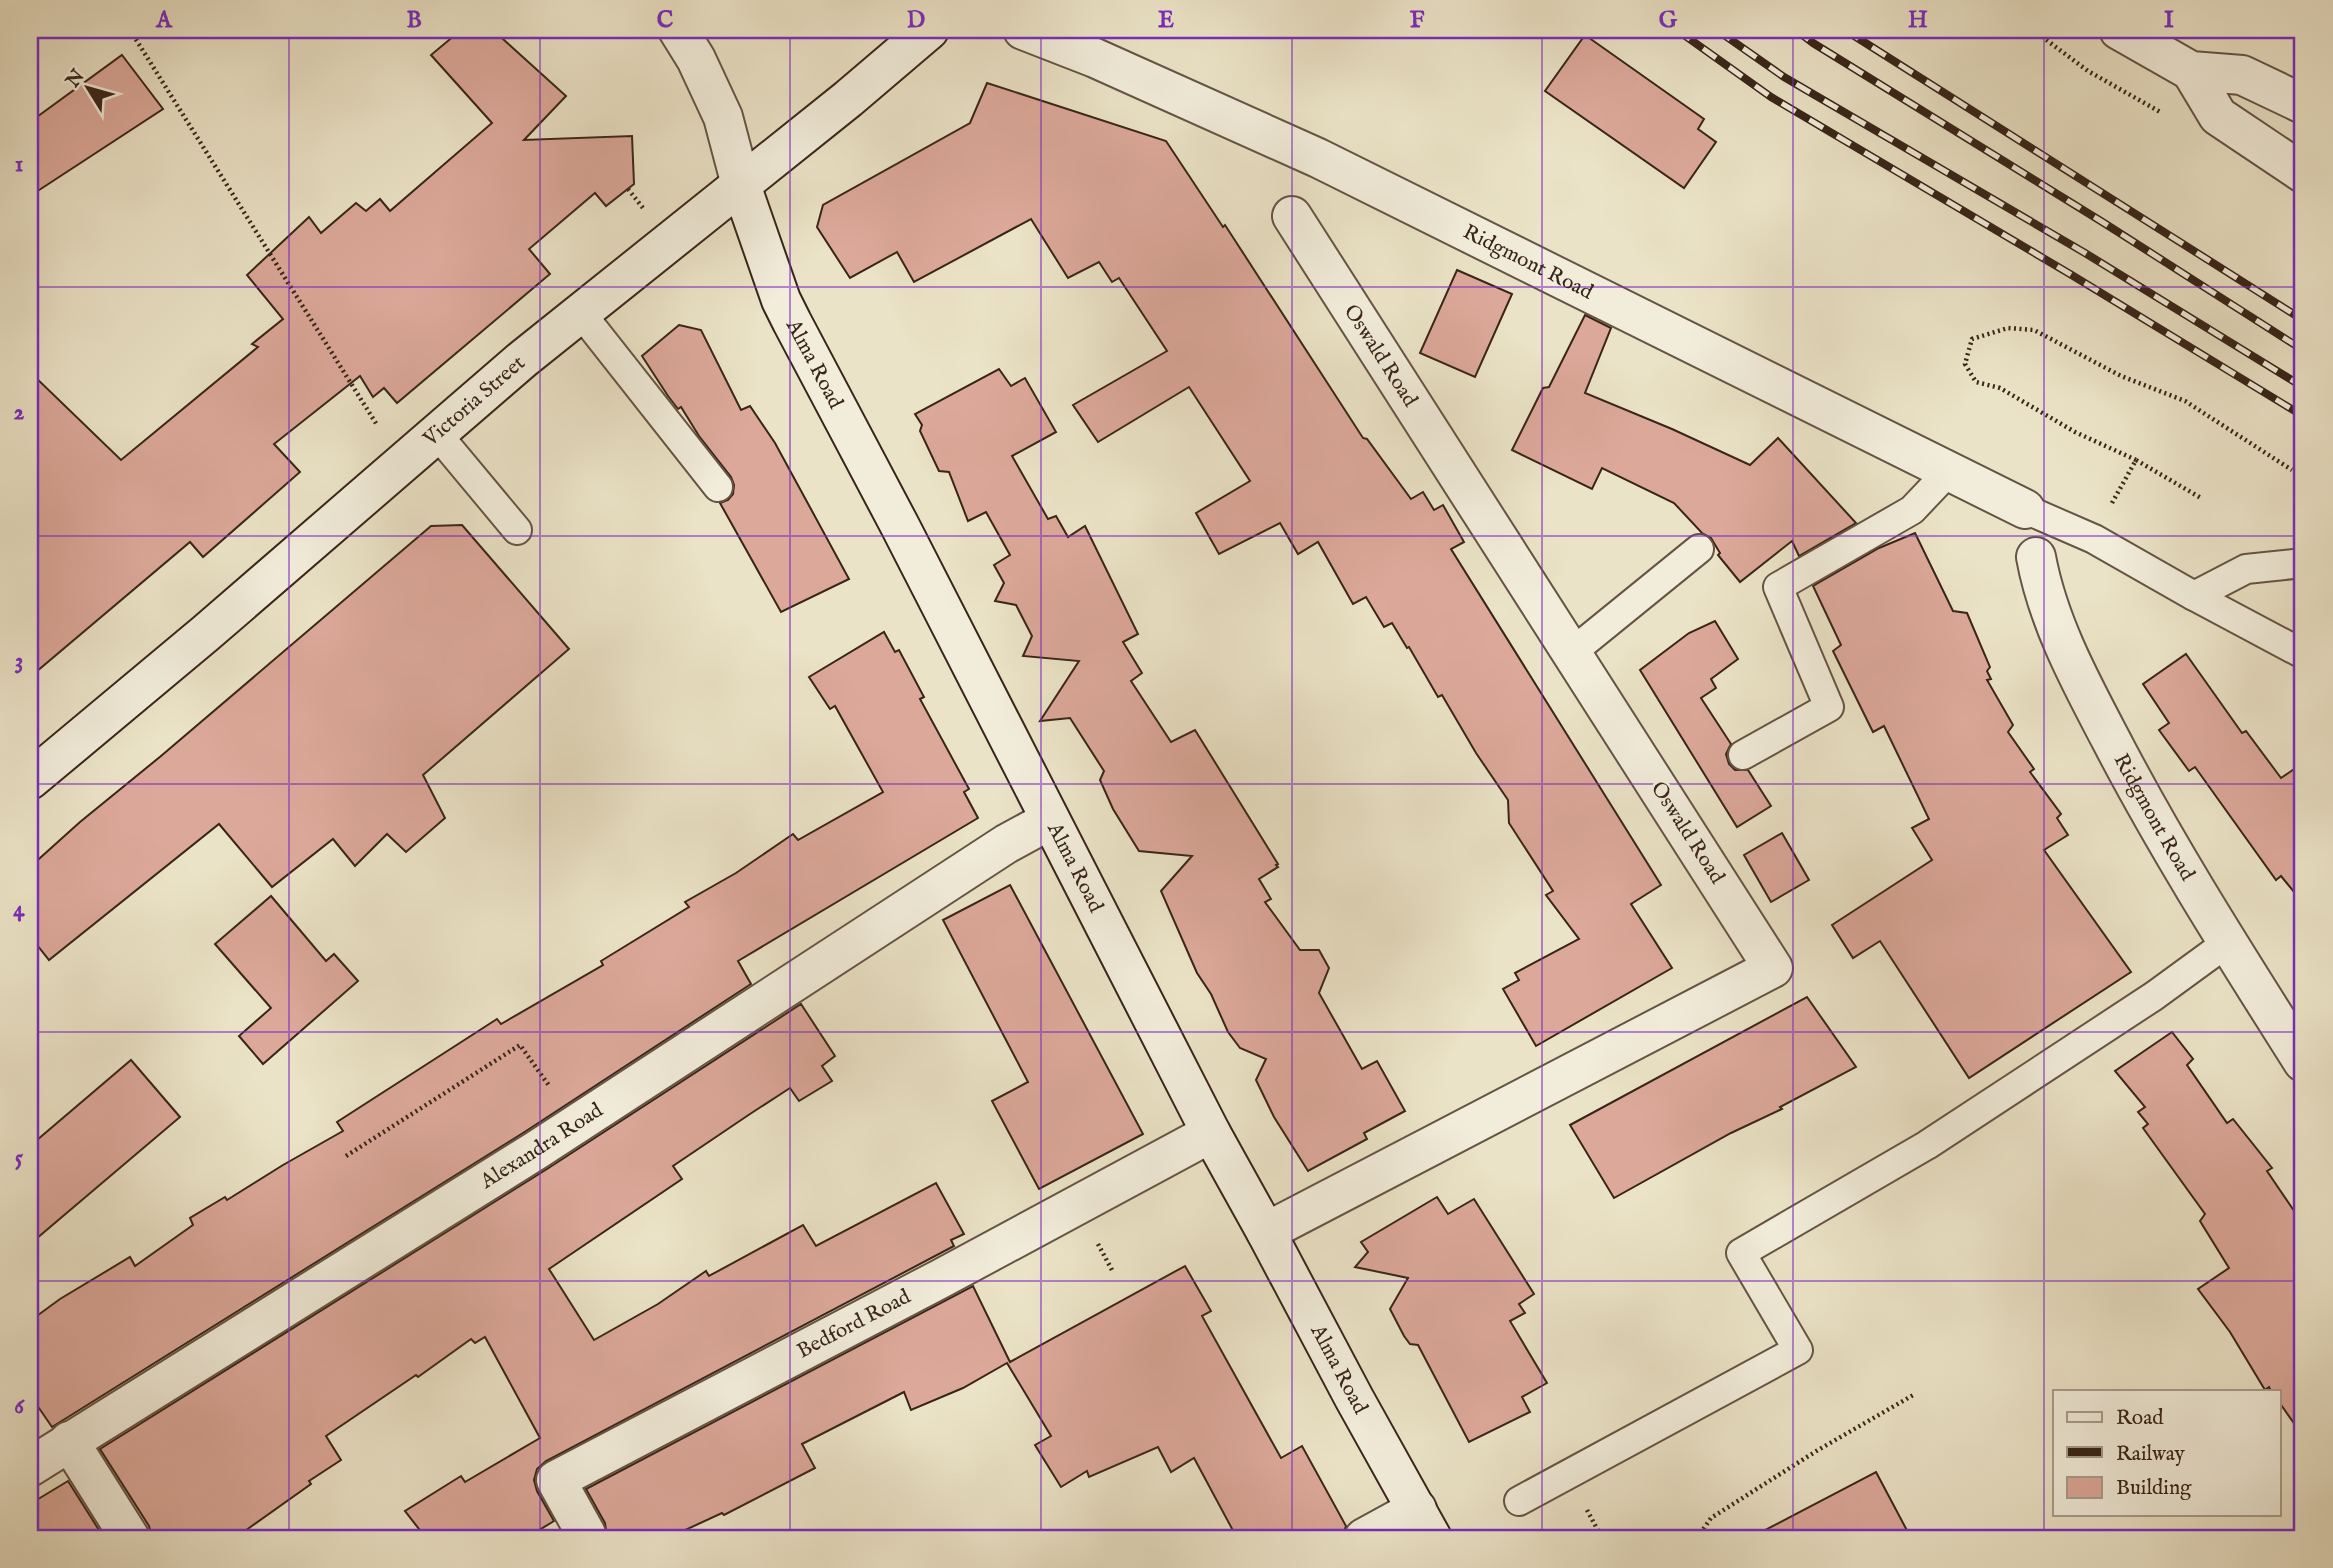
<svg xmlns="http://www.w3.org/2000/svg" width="2333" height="1568" font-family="'IM FELL English',serif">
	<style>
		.building { fill: #dca89a; stroke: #382519; stroke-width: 2 }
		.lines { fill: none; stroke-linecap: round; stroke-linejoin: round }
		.lane-casing { stroke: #655444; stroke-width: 32 }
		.street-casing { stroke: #655444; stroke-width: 42 }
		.secondary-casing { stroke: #382519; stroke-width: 42 }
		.path { stroke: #382519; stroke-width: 4.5; stroke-dasharray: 2 3.5; stroke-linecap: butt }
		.lane { stroke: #f2eddb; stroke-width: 28 }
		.street { stroke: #f2eddb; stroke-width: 38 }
		.secondary { stroke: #f2eddb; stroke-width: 38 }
		.rail-casing { stroke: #382519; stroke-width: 8 }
		.rail { stroke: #f2eddb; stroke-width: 5; stroke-dasharray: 16; stroke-linecap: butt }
		.grid { fill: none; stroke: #7b2cbf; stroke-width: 2; stroke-opacity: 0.55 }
		.labels { text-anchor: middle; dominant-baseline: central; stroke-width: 5; stroke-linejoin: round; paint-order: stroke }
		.street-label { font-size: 21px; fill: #382519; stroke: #f2eddb }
		.neatline { fill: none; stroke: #7b2cbf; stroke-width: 2.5 }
		.grid-label { font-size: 23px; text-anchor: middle; font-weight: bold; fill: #7b2cbf }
	</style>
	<rect width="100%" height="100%" fill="#ebe3c7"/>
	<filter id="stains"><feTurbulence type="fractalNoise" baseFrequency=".00286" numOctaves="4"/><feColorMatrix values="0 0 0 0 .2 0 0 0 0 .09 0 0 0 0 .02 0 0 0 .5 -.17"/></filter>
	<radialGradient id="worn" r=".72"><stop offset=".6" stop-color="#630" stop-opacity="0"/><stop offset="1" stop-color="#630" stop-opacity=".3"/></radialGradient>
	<g class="building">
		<polygon points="461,30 493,30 566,96 524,140 632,136 634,184 606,206 595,193 529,249 550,274 397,403 384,388 373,397 360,376 274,444 300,472 203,557 190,542 30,677 30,372 121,460 258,347 252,344 283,319 247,275 309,217 321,233 356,203 366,211 380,199 390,211 492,123 431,55"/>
		<polygon points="1585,35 1704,119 1698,129 1716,142 1684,188 1545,91"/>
		<polygon points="122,55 163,109 30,196 30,122"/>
		<polygon points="987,83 1166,141 1223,227 1225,225 1363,438 1367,439 1411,499 1423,492 1434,510 1443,505 1464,542 1451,549 1661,885 1631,904 1672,968 1536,1046 1503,989 1519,980 1515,973 1579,939 1546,895 1553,891 1509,823 1508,800 1476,753 1442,695 1438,697 1409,647 1407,648 1392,623 1384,627 1366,597 1353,604 1318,542 1298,554 1280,523 1219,554 1196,513 1250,481 1189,387 1098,442 1073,405 1167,351 1119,278 1112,282 1099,262 1068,278 1031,219 914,282 897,252 850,278 817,227 823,205 970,123"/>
		<polygon points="1457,270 1512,294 1475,377 1420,353"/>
		<polygon points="1585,315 1611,328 1585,393 1672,429 1750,465 1778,438 1856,523 1799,556 1792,541 1740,582 1718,555 1720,553 1711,538 1702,533 1674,503 1602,468 1592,489 1512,450 1543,388 1549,387"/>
		<polygon points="679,325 701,330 741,410 750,406 775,443 849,579 781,612 720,503 728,500 733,494 734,485 731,477 699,436 681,407 678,409 668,396 642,356"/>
		<polygon points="999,369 1011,386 1025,378 1056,432 1012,456 1048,519 1056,516 1068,537 1085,526 1138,634 1123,642 1142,673 1131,681 1171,742 1195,730 1278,864 1276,865 1278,867 1259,879 1271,899 1265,902 1300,950 1319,950 1329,968 1319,993 1362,1069 1377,1061 1405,1111 1364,1133 1367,1139 1308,1171 1274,1117 1256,1080 1266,1059 1240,1048 1228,1032 1211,994 1197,973 1161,891 1192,856 1139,851 1113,809 1100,780 1104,771 1070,718 1040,721 1079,661 1023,656 1032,636 1016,605 995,601 1004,583 994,565 1010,555 986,512 968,521 949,472 939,471 920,431 922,425 915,414"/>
		<polygon points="462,525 569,649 423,775 445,818 406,852 387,834 355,866 333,839 272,887 219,824 49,960 30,936 30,867 80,822 161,756 431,526"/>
		<polygon points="1915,533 1953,611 1967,613 1990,667 1987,671 1991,679 1987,680 2013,725 2008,732 2034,769 2030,772 2061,814 2057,818 2068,835 2044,850 2131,972 1969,1078 1880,941 1853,958 1832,925 1932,860 1912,828 1929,819 1884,726 1873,732 1833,651 1841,645 1813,586 1879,548"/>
		<polygon points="1715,621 1738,659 1711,679 1716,688 1701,698 1731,744 1726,754 1729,764 1735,770 1748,770 1771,806 1737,827 1640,670 1689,633"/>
		<polygon points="884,632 895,652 899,650 924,697 920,699 969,789 964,792 978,818 738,961 751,984 523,1133 52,1427 30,1395 30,1321 60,1299 130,1257 135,1266 193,1225 190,1218 225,1197 227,1200 283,1165 343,1131 337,1122 497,1019 501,1024 603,965 601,961 689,907 685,902 736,873 793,834 798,840 883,792 835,706 830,709 809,677"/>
		<polygon points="2186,654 2242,733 2246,731 2281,778 2303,763 2303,903 2281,876 2276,880 2195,767 2189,771 2159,730 2169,723 2143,684"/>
		<polygon points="1782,833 1809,880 1771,902 1744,855"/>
		<polygon points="1010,885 1143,1134 1039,1189 992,1101 1028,1082 943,920"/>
		<polygon points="271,896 326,961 334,954 358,981 263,1064 239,1036 271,1008 215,944"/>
		<polygon points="1807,997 1856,1067 1780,1107 1782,1109 1731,1133 1614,1198 1570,1125"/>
		<polygon points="801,1004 835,1056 822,1066 832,1081 799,1101 790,1088 750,1114 673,1166 682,1179 549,1269 594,1340 658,1304 706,1271 709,1276 803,1225 816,1246 936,1183 964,1234 951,1240 954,1246 546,1461 537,1469 534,1480 537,1491 554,1521 526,1538 426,1538 405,1511 461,1476 465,1482 540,1438 485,1337 475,1343 471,1339 418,1377 416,1375 326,1436 341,1460 309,1481 311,1484 235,1538 152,1538 149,1526 100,1449 547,1169"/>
		<polygon points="2172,1032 2193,1059 2187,1065 2227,1123 2233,1119 2272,1168 2267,1171 2303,1224 2303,1436 2279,1402 2279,1391 2271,1391 2269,1387 2265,1390 2230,1332 2198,1289 2229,1268 2200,1221 2205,1214 2143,1128 2148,1124 2138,1112 2145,1107 2115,1071"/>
		<polygon points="131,1060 180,1117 30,1244 30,1146"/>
		<polygon points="1437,1197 1448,1214 1474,1199 1534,1294 1519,1304 1525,1313 1510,1321 1547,1383 1522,1397 1530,1412 1469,1442 1418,1345 1410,1344 1404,1336 1390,1309 1408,1278 1355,1267 1368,1252 1361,1242"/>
		<polygon points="1185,1266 1211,1311 1202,1316 1281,1458 1302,1446 1346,1526 1342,1538 1237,1538 1194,1458 1171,1472 1158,1447 1089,1477 1087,1471 1061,1487 1035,1445 1051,1436 1007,1363 963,1388 911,1410 904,1392 802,1444 815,1468 724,1515 722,1513 668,1538 607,1538 605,1523 586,1489 973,1286 1010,1362"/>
		<polygon points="1876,1472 1911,1538 1750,1538"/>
		<polygon points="68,1481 104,1538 30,1538 30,1504"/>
	</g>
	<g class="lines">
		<defs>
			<g id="lane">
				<polyline points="580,312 718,487"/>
				<polyline points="437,434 517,530"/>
				<polyline points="2025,509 2094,539 2194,596 2303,654"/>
				<polyline points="2194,596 2246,569 2303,563"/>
				<polyline points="1571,653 1699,549"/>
				<polyline points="1743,755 1829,707 1778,587 1912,510 1949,471"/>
				<polyline points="1519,1501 1798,1350 1741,1253 1927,1145 2154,996 2228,942"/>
			</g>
			<g id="street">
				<polyline points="678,30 696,59 723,117 741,185"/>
				<path id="s1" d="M 1023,30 L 1095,58 L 1318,158 L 2025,509"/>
				<polyline points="2119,30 2191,71 2242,75 2303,104"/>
				<polyline points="2191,71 2218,116 2303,173"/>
				<path id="s2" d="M 2036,557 C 2048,622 2080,681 2110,738 C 2168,850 2236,956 2303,1062"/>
				<polyline points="1266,1232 1773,968 1292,216"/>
				<polyline points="69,1441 130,1538"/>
				<path id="s3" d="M 30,1467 L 535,1151 L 1006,844 L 1050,820"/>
				<path id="s4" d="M 579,1538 L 586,1534 L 556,1480 L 940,1279 L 1211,1133"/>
				<polyline points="1364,1538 1417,1509"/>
			</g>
			<g id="secondary">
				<path id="s5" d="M 741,185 L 781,300 L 792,322 L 900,526 L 1211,1133 L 1266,1232 L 1354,1398 L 1432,1538"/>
				<path id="s6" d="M 30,780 L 206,633 L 523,359 L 848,99 L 929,30"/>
			</g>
		</defs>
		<use href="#lane" class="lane-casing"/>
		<use href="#street" class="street-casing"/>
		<use href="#secondary" class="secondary-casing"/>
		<g class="path">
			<polyline points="130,30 377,425"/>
			<polyline points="2033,30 2088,71 2162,113"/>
			<polyline points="628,189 643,208"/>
			<polyline points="2136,460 2075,432 2000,388 1976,382 1965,364 1972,339 2008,328 2034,330 2121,376 2185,401 2292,470"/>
			<polyline points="2112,503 2136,460 2201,498"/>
			<polyline points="346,1156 520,1045 550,1087"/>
			<polyline points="1098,1244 1113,1272"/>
			<polyline points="1587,1510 1602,1538"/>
			<polyline points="1707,1538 1702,1531 1711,1518 1818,1450 1915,1394"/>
		</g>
		<use href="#lane" class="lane"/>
		<use href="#street" class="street"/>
		<use href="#secondary" class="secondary"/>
		<defs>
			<g id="rail">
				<polyline points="1677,30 1771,97 2070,274 2303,416"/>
				<polyline points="1717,30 1784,77 2085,253 2303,387"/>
				<polyline points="1796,30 1813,43 2104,223 2303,350"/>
				<polyline points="1845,30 2303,320"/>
			</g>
		</defs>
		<use href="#rail" class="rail-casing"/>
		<use href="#rail" class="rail"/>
	</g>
	<path class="grid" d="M 289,30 L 289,1538M 540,30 L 540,1538M 790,30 L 790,1538M 1041,30 L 1041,1538M 1292,30 L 1292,1538M 1542,30 L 1542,1538M 1793,30 L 1793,1538M 2044,30 L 2044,1538M 30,287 L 2303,287M 30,536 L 2303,536M 30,784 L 2303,784M 30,1032 L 2303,1032M 30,1281 L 2303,1281"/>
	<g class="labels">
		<g class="street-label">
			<text stroke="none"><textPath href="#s1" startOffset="556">Ridgmont Road</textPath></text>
			<text transform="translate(1380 356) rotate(57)">Oswald Road</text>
			<text stroke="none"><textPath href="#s5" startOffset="194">Alma Road</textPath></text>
			<text stroke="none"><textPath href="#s6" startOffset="584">Victoria Street</textPath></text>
			<text stroke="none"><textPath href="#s2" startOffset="287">Ridgmont Road</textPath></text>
			<text transform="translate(1687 833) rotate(57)">Oswald Road</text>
			<text stroke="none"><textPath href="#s5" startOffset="761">Alma Road</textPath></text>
			<text stroke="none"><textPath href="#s3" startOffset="604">Alexandra Road</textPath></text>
			<text stroke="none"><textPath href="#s4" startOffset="406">Bedford Road</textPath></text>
			<text stroke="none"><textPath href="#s5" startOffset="1328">Alma Road</textPath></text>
		</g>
	</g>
	<rect width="2333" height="1568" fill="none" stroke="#ebe3c7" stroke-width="77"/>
	<rect x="2053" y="1390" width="228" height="126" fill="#f2eddb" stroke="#a89d8d" stroke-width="2"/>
	<rect x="2067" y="1412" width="35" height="10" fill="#f2eddb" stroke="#a89d8d" stroke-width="2"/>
	<text x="2116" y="1424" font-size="21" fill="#382519">Road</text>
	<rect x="2067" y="1447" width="35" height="10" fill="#382519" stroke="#a89d8d" stroke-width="2"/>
	<text x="2116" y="1460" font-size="21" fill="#382519">Railway</text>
	<rect x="2067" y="1477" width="35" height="21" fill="#dca89a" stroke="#a89d8d" stroke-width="2"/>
	<text x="2116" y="1494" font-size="21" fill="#382519">Building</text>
	<g transform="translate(88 88) rotate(307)" stroke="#f2eddb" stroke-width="5" paint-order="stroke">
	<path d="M0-5L12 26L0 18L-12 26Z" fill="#382519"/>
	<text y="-10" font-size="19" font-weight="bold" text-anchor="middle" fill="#382519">N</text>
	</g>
	<rect x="38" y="38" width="2256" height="1492" class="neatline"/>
	<g class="grid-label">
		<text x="164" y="27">A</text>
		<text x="414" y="27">B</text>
		<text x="665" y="27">C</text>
		<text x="916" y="27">D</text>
		<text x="1166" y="27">E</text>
		<text x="1417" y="27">F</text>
		<text x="1668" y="27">G</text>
		<text x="1918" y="27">H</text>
		<text x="2169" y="27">I</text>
		<text x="19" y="171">1</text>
		<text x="19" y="419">2</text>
		<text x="19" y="668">3</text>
		<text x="19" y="916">4</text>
		<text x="19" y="1165">5</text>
		<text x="19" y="1413">6</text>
	</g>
	<rect width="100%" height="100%" filter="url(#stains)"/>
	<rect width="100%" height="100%" fill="url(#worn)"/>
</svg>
